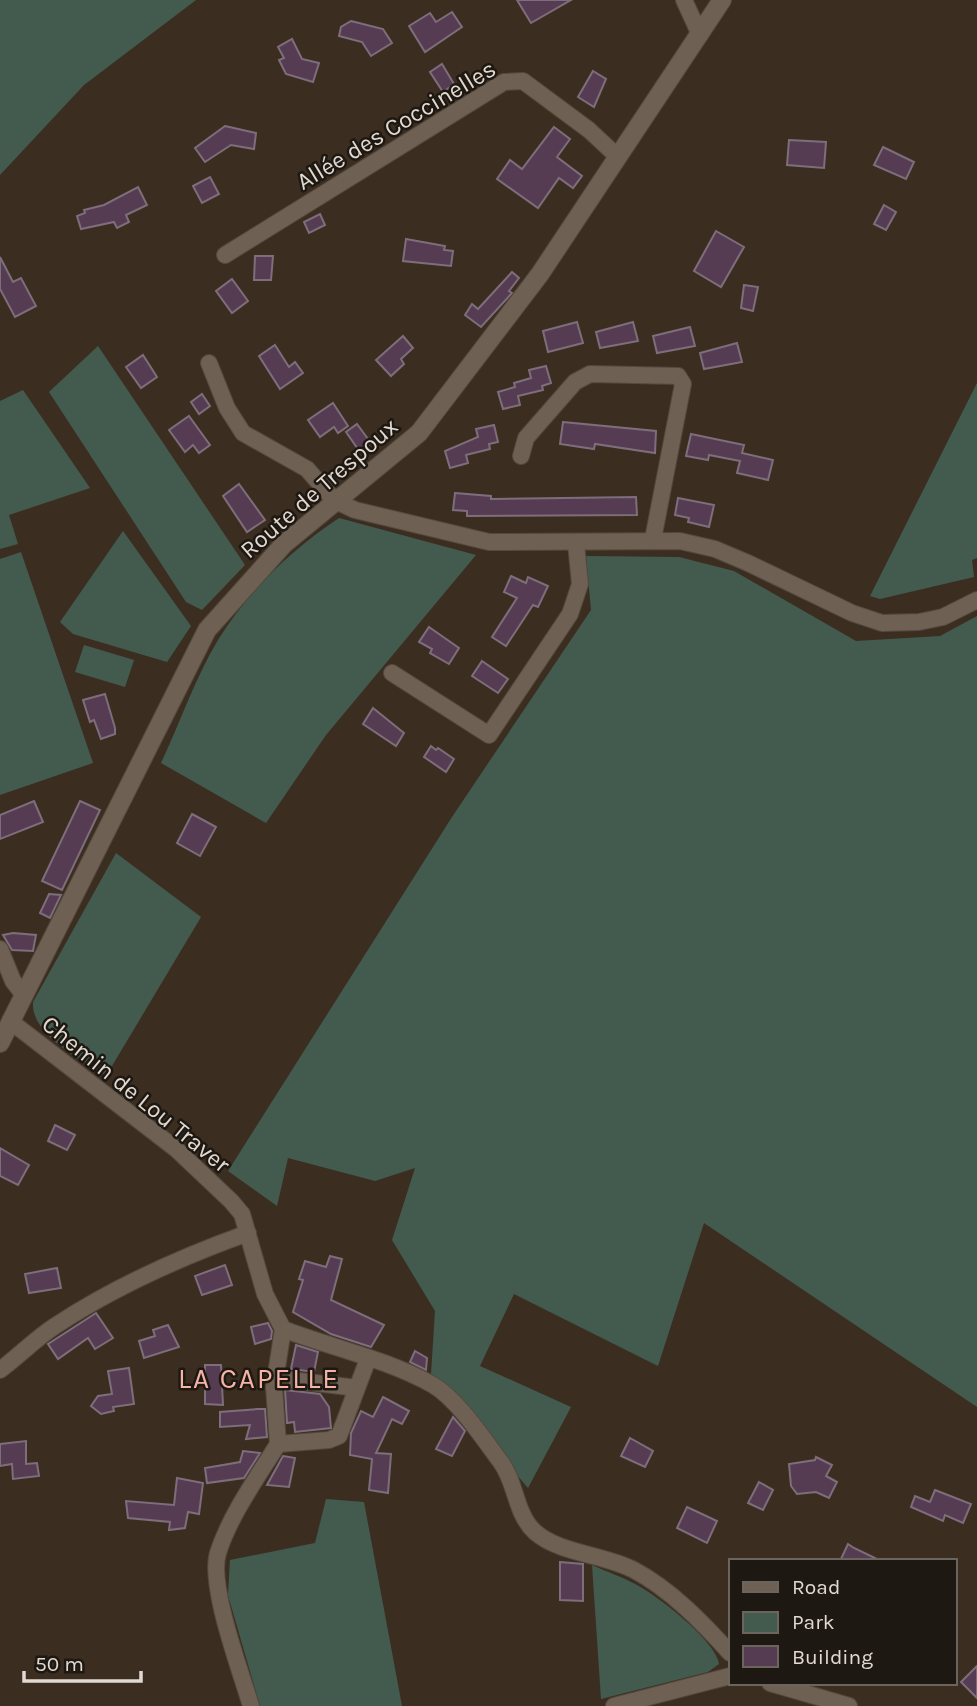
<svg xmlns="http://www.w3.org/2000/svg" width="977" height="1706" font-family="Karla,sans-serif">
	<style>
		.green { fill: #435b4e }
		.building { fill: #563c52; stroke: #7e6d7b; stroke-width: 2 }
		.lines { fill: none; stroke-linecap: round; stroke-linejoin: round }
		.street-casing { stroke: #54493e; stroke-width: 18 }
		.secondary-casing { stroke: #54493e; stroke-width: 20 }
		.street { stroke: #6e6052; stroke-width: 16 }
		.secondary { stroke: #6e6052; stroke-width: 18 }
		.labels { text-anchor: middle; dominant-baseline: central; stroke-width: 5; stroke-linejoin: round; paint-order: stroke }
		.street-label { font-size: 24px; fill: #e2d9d1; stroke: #1e1812 }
		.quarter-label { font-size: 28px; letter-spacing: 2px; fill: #f5b3a6; stroke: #1e1812 }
	</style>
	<rect width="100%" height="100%" fill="#3b2e21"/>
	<g class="green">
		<polygon points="0,0 196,0 84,85 0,175"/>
		<polygon points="98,346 245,565 202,610 186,602 49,392"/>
		<polygon points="977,383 977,558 972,560 974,577 880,599 870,596"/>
		<polygon points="23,390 90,488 9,515 18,544 0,549 0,401"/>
		<path d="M 339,518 L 476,555 L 326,735 L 266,823 L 161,763 C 180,723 195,678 218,640 C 249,590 291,550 339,518 Z"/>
		<polygon points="123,531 191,626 167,662 73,634 60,622"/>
		<polygon points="21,552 93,763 0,795 0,559"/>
		<polygon points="586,556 679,557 734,571 856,641 940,636 977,616 977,1407 704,1223 658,1366 514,1294 480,1366 571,1407 528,1488 431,1374 435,1311 392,1240 415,1168 375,1181 288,1158 277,1206 228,1171 452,817 591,610"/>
		<polygon points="84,645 134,660 125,687 75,672"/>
		<path d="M 116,853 L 201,917 L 106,1076 C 82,1059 31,1036 33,1002 Z"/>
		<polygon points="326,1499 364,1502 402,1706 260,1706 228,1595 230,1560 315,1543"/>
		<path d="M 592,1565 C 607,1572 623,1577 637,1585 C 658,1596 717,1642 719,1664 L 708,1672 L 601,1699 Z"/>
	</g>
	<g class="building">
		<polygon points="517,0 571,0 531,23"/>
		<polygon points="452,12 462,27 425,52 409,26 430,13 436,22"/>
		<polygon points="351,21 383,29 392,43 371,56 362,42 339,36 341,27"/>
		<polygon points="292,39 302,59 319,63 313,82 286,74 279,60 284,58 278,47"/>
		<polygon points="442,64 454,84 443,92 430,72"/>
		<polygon points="593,71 606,79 594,107 578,97"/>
		<polygon points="225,126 256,133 254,149 231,145 205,162 195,148"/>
		<polygon points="554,127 570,139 557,157 582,176 573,188 559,178 538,208 497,179 510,160 522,169"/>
		<polygon points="789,140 826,142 824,168 787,165"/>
		<polygon points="883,147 914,162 906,179 874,165"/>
		<polygon points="210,177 219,194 202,203 193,186"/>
		<polygon points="138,187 147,205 126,215 129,222 117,228 114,222 81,229 77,216 85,213 84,210 104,205"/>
		<polygon points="884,205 896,212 886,230 874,224"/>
		<polygon points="320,214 325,225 309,233 304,222"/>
		<polygon points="716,231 744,247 721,287 694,271"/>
		<polygon points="406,239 445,246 444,250 453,251 451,266 403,261"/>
		<polygon points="255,256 273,256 271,280 254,280"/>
		<polygon points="0,257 13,282 21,278 36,306 15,317 0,289"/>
		<polygon points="512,272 519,278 509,291 512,293 481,327 465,315 472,304 478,309"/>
		<polygon points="232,279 248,301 232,313 216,291"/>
		<polygon points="744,285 758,287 753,311 741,308"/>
		<polygon points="577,322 583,343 548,352 543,331"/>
		<polygon points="633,322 638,341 600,348 596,332"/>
		<polygon points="690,327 695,346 657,353 653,336"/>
		<polygon points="403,336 413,348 401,359 404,364 391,376 376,360"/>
		<polygon points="737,343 742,362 704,369 700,353"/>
		<polygon points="275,345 289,367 295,362 303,373 280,389 259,356"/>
		<polygon points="143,355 157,377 141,388 126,367"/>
		<polygon points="546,366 551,383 542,386 543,390 518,396 520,405 503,409 498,392 515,387 514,383 531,378 529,370"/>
		<polygon points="202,394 210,406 199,414 191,402"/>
		<polygon points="333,403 348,426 338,433 334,427 320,437 308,420"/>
		<polygon points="189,416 210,445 199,453 193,445 185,452 169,430"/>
		<polygon points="563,422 656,431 655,453 595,444 594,449 560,444"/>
		<polygon points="357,424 371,443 360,452 346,432"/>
		<polygon points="494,425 498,442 489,444 490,449 466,455 468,463 450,468 445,451 478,437 476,429"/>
		<polygon points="691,434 744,445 742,453 773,460 768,480 737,473 740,461 709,455 708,460 686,456"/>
		<polygon points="239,484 265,520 247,532 223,496"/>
		<polygon points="455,493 491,496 491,499 636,497 637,515 467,516 467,511 453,510"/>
		<polygon points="678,498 714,505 709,527 688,522 689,518 675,515"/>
		<polygon points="511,576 526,583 528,577 548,586 538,607 533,605 506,646 492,637 517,598 504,592"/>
		<polygon points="429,627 459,648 449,664 430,653 432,649 419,642"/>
		<polygon points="482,661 508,679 498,693 472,676"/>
		<polygon points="105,694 115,728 115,734 101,739 94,720 90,722 83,700"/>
		<polygon points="373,708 404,733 396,746 363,724"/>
		<polygon points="431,746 436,750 438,748 454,759 446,772 424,757"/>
		<polygon points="34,801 43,822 0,839 0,815"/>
		<polygon points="80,801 100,810 62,890 42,881"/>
		<polygon points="192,814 216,827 200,856 177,843"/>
		<polygon points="49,894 61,895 50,918 40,913"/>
		<polygon points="13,933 36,935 33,951 12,950 3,935"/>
		<polygon points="55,1125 75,1135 67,1150 48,1141"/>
		<polygon points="0,1148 29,1165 18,1185 0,1176"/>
		<polygon points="330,1256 342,1259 331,1300 384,1325 371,1347 331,1334 293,1312 303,1280 299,1279 305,1261 326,1267"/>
		<polygon points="225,1265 232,1285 202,1295 195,1276"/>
		<polygon points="57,1268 61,1288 29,1293 25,1274"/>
		<polygon points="96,1313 113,1338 95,1349 88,1338 58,1359 48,1344"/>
		<polygon points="268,1323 272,1331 271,1339 255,1344 251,1327"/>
		<polygon points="168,1325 179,1347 144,1358 139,1341 155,1336 153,1330"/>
		<polygon points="296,1345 318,1352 314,1372 291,1369"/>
		<polygon points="415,1351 427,1358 426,1370 410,1362"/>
		<polygon points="205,1365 221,1365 223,1405 205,1404"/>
		<polygon points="129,1368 134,1404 113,1407 114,1411 101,1414 91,1406 98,1396 112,1394 108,1371"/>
		<polygon points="285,1390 320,1394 329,1407 331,1428 295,1432 294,1422 287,1423"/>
		<polygon points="383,1397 409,1411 402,1424 392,1419 376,1453 391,1454 388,1493 369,1490 372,1459 350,1455 351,1433 361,1411 373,1417"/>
		<polygon points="258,1409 265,1409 267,1437 246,1439 250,1425 220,1427 220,1412"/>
		<polygon points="453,1417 465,1431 452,1456 436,1449"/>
		<polygon points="630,1438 653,1451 645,1467 621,1456"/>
		<polygon points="26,1441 26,1464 37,1463 39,1476 13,1479 12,1464 0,1466 0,1444"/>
		<polygon points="243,1451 260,1453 244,1478 207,1483 205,1468 240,1462"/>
		<polygon points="283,1456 295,1458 289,1487 267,1485"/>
		<polygon points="816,1457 832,1465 826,1476 837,1482 829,1498 816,1492 797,1494 791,1486 789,1464 815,1460"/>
		<polygon points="177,1478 203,1483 199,1514 188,1512 185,1528 169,1530 170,1522 128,1518 126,1501 174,1505"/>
		<polygon points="759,1482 773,1490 763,1510 748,1503"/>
		<polygon points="935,1490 971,1504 963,1523 945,1515 943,1521 911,1507 915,1496 930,1502"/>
		<polygon points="687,1507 717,1521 707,1543 677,1528"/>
		<polygon points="848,1544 854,1548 881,1561 840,1561"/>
		<polygon points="560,1562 583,1564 583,1601 560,1600"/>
		<polygon points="977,1666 977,1698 961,1682"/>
	</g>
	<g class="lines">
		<defs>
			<g id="street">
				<polyline points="684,0 700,35"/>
				<polyline points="225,255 504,82 523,81 589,130 618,157"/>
				<polyline points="209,363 227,408 243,433 307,469 334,500 355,510 489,542 680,541 715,549 748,563 852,613 882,623 919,622 943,617 977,600"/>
				<polyline points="521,456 526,438 575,382 590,374 678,376 683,384 653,539"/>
				<polyline points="392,673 489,735 570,614 580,584 576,544"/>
				<polyline points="0,949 13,981 23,994"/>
				<path d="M 10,1021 L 176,1149 L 231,1201 L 242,1214 L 265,1294 L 283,1329 C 332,1348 387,1359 433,1385 C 457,1399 483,1438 500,1461 C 516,1481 515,1514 535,1532 C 560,1554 604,1554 634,1570 C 670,1589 703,1623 730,1653"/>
				<polyline points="283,1329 274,1387 278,1444 329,1440 339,1436 368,1359"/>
				<path d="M 0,1370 C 19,1356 35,1339 55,1326 C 114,1287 181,1257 248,1233"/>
				<polyline points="275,1378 357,1388"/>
				<polyline points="770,1683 849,1706"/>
				<path d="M 251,1706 C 241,1672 208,1585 218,1553 C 230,1515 257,1478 278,1444"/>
				<polyline points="614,1706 730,1676"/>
			</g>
			<polyline id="secondary" points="0,1043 207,630 284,544 419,433 540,274 722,0"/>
		</defs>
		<use href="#street" class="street-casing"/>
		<use href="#secondary" class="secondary-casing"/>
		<use href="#street" class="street"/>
		<use href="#secondary" class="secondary"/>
	</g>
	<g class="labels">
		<g class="street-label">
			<text transform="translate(396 125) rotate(-31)">Allée des Coccinelles</text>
			<text transform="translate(319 488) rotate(-41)">Route de Trespoux</text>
			<text transform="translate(136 1094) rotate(39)">Chemin de Lou Traver</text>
		</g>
		<g class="quarter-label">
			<text x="259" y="1378">LA CAPELLE</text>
		</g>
	</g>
	<rect x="729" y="1559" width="228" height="126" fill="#1e1812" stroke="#6c655e" stroke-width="2"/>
	<rect x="743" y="1582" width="35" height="10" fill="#6e6052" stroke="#6c655e" stroke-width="2"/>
	<text x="792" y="1594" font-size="21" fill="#e2d9d1">Road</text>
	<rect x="743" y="1612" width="35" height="21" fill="#435b4e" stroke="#6c655e" stroke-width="2"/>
	<text x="792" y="1629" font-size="21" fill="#e2d9d1">Park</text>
	<rect x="743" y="1646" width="35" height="21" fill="#563c52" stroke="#6c655e" stroke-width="2"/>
	<text x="792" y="1664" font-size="21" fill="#e2d9d1">Building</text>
	<path d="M24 1671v10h117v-10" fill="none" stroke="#e2d9d1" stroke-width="3.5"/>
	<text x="35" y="1671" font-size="21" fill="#e2d9d1" stroke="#1e1812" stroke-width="5" paint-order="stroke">50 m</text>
</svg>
